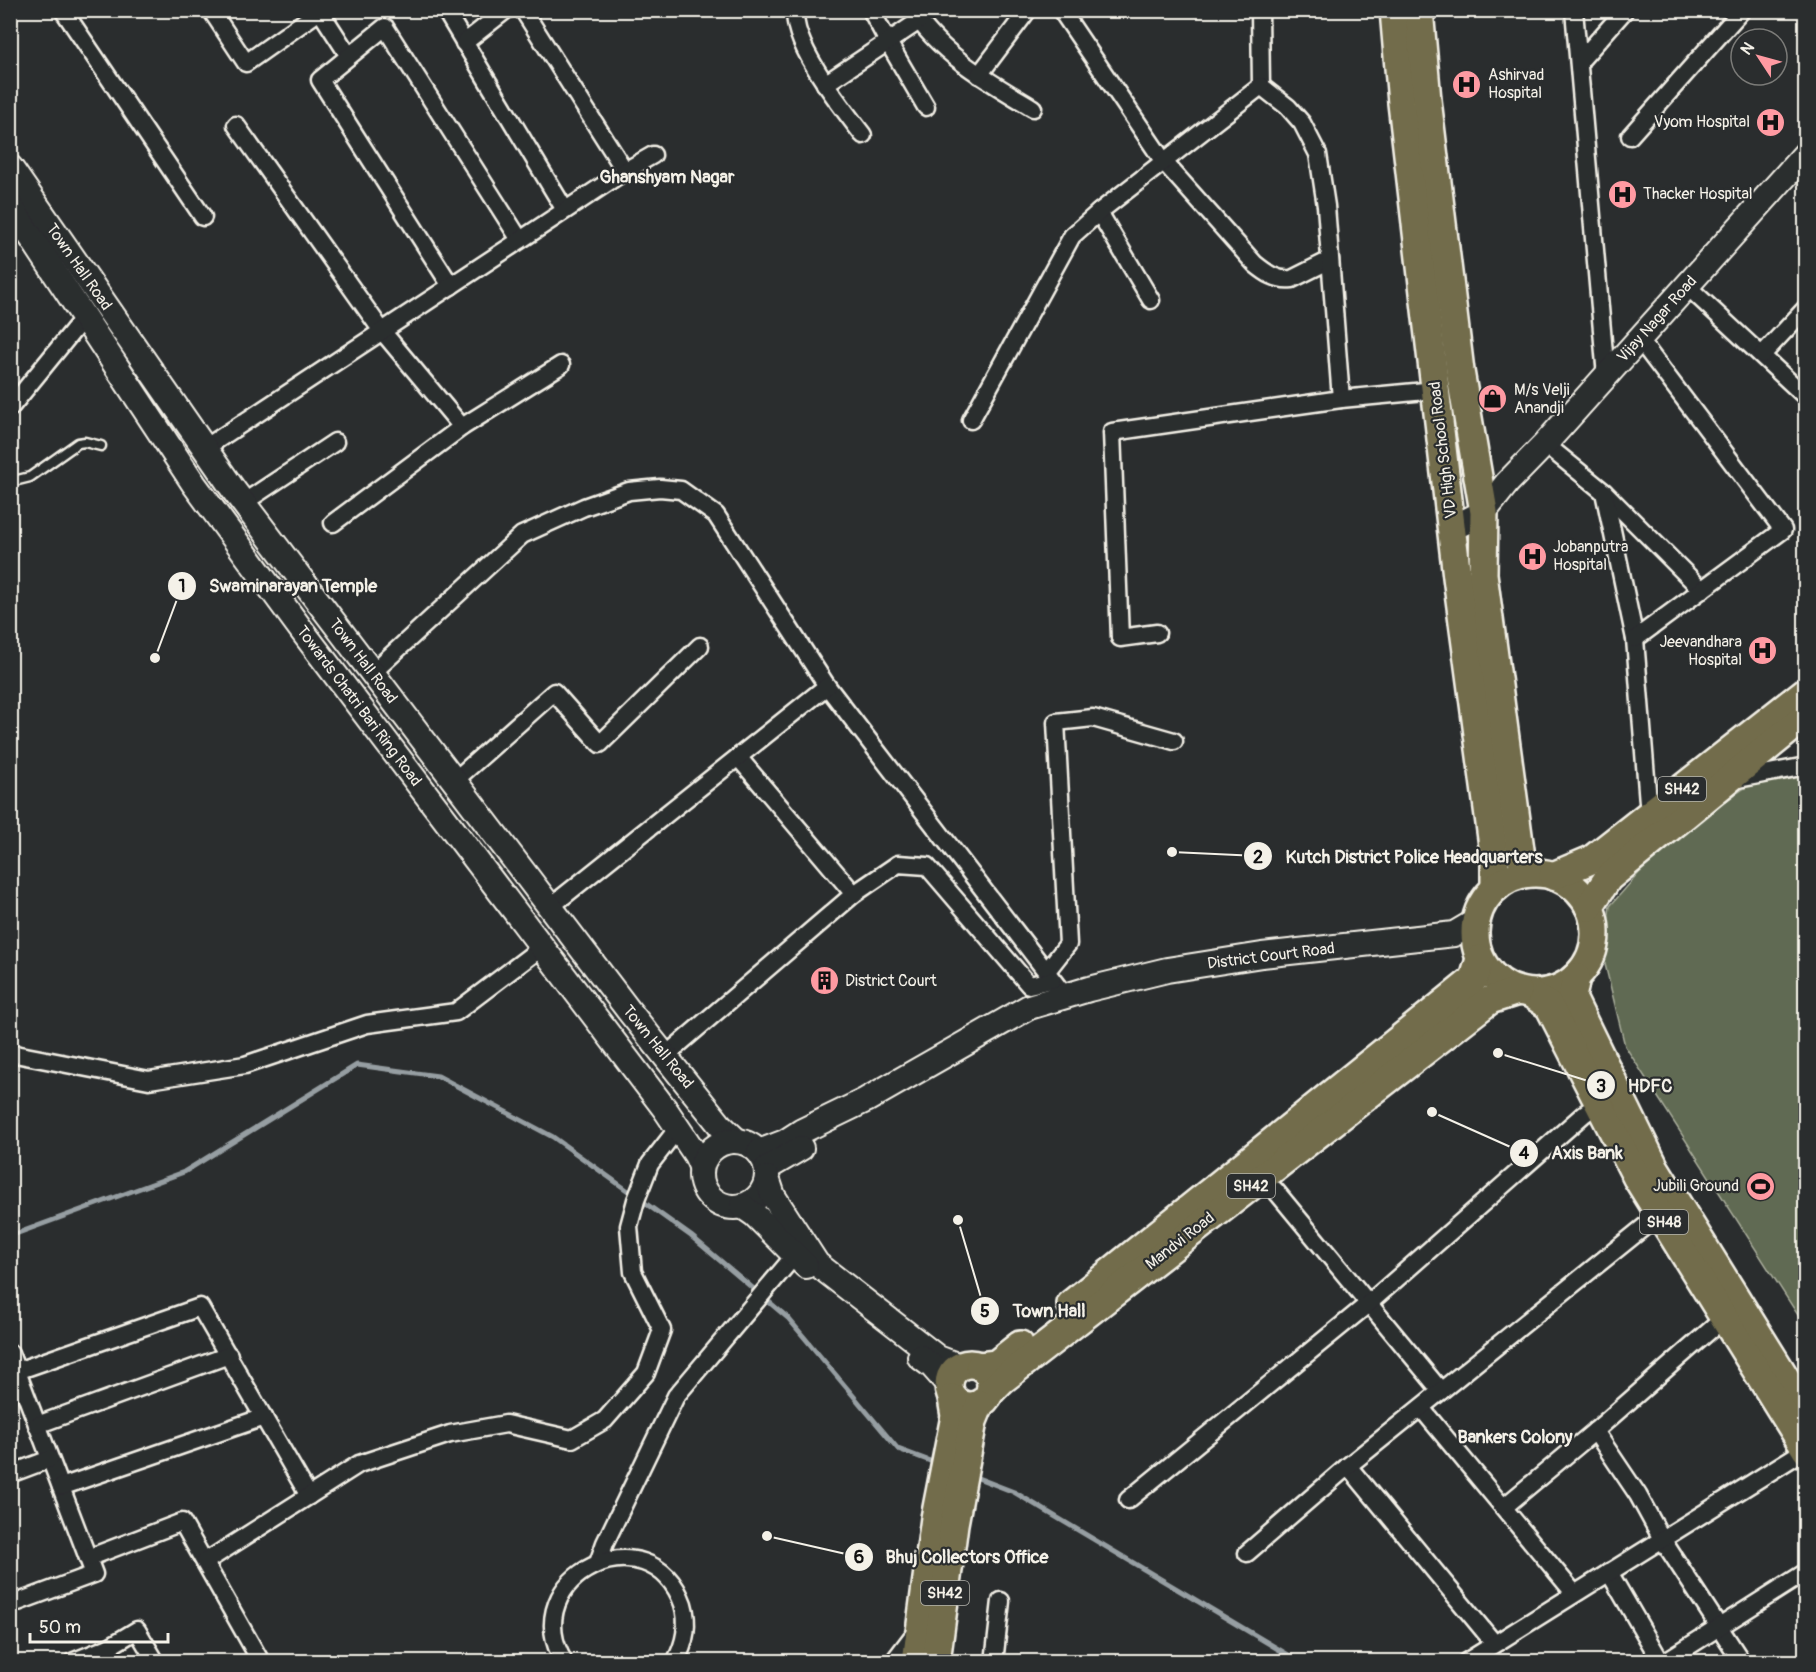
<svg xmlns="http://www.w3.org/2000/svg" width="1816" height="1672" font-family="Pangolin,sans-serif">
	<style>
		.green { fill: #616b52; stroke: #aaae9d; stroke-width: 1.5 }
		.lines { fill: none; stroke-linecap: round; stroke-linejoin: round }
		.stream { stroke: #969ea2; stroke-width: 5 }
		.lane-casing { stroke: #f4f1e8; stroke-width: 13 }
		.street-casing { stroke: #f4f1e8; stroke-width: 21 }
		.secondary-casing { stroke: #f4f1e8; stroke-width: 28 }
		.primary-casing { stroke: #f4f1e8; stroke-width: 32 }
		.lane { stroke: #2a2d2e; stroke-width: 8 }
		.street { stroke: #2a2d2e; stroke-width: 16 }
		.secondary { stroke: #2a2d2e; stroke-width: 24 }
		.primary { stroke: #726c4b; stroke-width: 27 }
		.labels { text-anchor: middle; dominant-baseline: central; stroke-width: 4.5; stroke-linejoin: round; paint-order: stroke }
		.shield { fill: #2a2d2e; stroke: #b7b6b0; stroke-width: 1.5 }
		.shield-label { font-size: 15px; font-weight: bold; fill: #f4f1e8 }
		.poi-label { font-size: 16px; fill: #f4f1e8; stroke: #2a2d2e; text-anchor: start }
		.street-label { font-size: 16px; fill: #f4f1e8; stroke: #2a2d2e }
		.neighbourhood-label { font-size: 18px; font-weight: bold; fill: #f4f1e8; stroke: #2a2d2e }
		.leader { fill: none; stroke: #f4f1e8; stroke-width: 2 }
		.callout-dot { fill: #f4f1e8; stroke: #2a2d2e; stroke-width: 2 }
		.mark-label { font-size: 18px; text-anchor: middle; font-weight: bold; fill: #111 }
		.callout-label { font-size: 18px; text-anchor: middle; font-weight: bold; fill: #f4f1e8; stroke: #2a2d2e; stroke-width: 4.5; stroke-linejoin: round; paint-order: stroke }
	</style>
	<rect width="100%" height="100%" fill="#2a2d2e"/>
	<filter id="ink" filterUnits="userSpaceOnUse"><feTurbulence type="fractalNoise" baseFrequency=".0167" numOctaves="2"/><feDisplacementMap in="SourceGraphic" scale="12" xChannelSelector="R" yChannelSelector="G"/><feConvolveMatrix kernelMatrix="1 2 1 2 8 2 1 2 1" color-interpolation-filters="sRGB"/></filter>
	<g filter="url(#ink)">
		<polygon class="green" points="1805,770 1805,1326 1625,1046 1603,956 1610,906 1667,841 1752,783"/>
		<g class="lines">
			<g class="stream">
				<polyline points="10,1236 184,1172 357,1065 438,1076 553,1137 691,1236 788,1318 898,1449 938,1464"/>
				<polyline points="970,1475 1014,1492 1300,1662"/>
			</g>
			<defs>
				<polyline id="lane" points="10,482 30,477 78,443 85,442 101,446"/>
				<g id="street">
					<polyline points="63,10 203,217"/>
					<polyline points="211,10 246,63 321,10"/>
					<polyline points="445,10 565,210"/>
					<polyline points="523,10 625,171"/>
					<path d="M 796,10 C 789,42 844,110 863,135"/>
					<polyline points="871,10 888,42 926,107"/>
					<path d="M 912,10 C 940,55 990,82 1033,108"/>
					<path d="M 1061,10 L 1164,162 L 1255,264 C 1266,273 1277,281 1292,279 L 1330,260"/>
					<polyline points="1260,10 1261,86"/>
					<polyline points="1574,10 1606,376"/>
					<polyline points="320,11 349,56"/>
					<polyline points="464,43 506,10"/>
					<polyline points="1579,62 1625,10"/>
					<polyline points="979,75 1028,10"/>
					<polyline points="825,84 919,21"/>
					<polyline points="1261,86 1288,107 1302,123 1318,154 1326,206 1341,399"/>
					<polyline points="236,125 382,331 462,427"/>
					<polyline points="1630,136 1742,10"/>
					<polyline points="1099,212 1151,300"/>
					<polyline points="451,286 320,80 385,27 520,240"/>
					<polyline points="1687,286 1806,397"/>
					<polyline points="1762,355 1806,308"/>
					<polyline points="10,408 85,316"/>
					<polyline points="971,420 1072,236 1099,212 1261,86"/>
					<polyline points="1545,444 1604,492 1702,590"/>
					<polyline points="205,448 625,171 653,155"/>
					<polyline points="1604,492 1635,639 1649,815"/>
					<polyline points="243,503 335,442"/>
					<polyline points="333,523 462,427 561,365"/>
					<polyline points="1157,633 1120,638 1112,432 1341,399 1436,390"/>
					<polyline points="1635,639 1783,530 1639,339"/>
					<polyline points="372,673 522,535 584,507 629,491 660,488 681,490 716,515 827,686 1065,996"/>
					<polyline points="738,757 854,894"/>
					<polyline points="1733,780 1806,766"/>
					<polyline points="454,781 554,692 600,744 700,646"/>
					<polyline points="550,907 827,686"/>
					<polyline points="1046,972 1068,944 1056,722 1093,718 1174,741"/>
					<polyline points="10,1053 149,1080 245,1065 367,1024 456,1012 542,947"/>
					<polyline points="665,1056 854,894 898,864 927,866 1029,985 1052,980"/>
					<polyline points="1275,1190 1441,1391"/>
					<polyline points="10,1353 94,1574 10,1605"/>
					<polyline points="17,1371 200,1307 309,1496"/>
					<polyline points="1421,1408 1574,1593"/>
					<polyline points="37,1425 229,1355"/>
					<polyline points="1595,1431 1638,1495 1662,1539 1742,1662"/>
					<polyline points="1348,1466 1494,1643"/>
					<polyline points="10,1474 50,1459"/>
					<polyline points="61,1487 264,1417"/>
					<polyline points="1128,1500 1368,1304 1584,1114 1606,1098"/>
					<polyline points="1504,1507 1595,1431 1731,1312"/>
					<polyline points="1247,1553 1348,1466 1649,1223"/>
					<polyline points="88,1558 182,1522 261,1662"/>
					<polyline points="205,1562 359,1464 450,1434 506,1424 572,1439 605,1420 646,1373 662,1330 633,1272 629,1226 636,1200 650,1164 678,1128"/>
					<polyline points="598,1563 605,1543 676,1396 795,1255"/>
					<polyline points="1609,1572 1661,1662"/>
					<polyline points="72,1662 107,1648 137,1630 156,1662"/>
					<path d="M 564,1662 C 514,1576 650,1512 683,1604 C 689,1624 685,1644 675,1662"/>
					<polyline points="893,1662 918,1629"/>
					<polyline points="994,1662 1001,1601"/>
					<polyline points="1466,1662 1797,1455"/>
					<polyline points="1664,1662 1806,1572"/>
				</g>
				<g id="secondary">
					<polyline points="10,167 235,492 629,1011 720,1125 736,1140"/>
					<polyline points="10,205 194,484 303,632 665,1109 696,1155 701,1166"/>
					<polyline points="1453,528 1484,512 1507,483 1545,444 1806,153"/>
					<circle cx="734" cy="1174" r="33"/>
					<polyline points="759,1152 785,1142 802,1131 866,1100 1029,1007 1089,989 1167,970 1262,955 1454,934 1476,921"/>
					<polyline points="767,1168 801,1148"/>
					<polyline points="767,1178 773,1196 817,1264 938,1358 959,1366"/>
					<polyline points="742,1206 755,1215 806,1266"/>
					<polyline points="920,1357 932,1366 948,1384"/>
				</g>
				<g id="primary">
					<polyline points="1394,10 1402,103 1457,577 1495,861 1495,888"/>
					<polyline points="1419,10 1427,100 1460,371 1484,512 1483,574 1521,857 1529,873"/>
					<circle cx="1535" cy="933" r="60"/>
					<polyline points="1553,876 1591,860 1806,691"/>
					<polyline points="1589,907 1608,878 1806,716"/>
					<polyline points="1576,977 1572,998 1655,1168 1806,1411"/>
					<polyline points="1530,993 1549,1006 1637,1178 1806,1450"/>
					<polyline points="1071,1304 1474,979 1480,959"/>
					<circle cx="970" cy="1385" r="21"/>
					<polyline points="980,1366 996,1364 1020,1345"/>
					<polyline points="990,1392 1002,1380 1490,1000 1518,991"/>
					<polyline points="916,1662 935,1518 955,1416 952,1398"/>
					<polyline points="936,1662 954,1524 973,1421 980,1404"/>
				</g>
			</defs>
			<use href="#lane" class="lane-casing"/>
			<use href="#street" class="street-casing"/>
			<use href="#secondary" class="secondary-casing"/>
			<use href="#primary" class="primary-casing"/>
			<use href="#lane" class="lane"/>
			<use href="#street" class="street"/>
			<use href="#secondary" class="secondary"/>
			<use href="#primary" class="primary"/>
		</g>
	</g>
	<defs>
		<symbol id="hospital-disc" viewBox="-11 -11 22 22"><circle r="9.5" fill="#ff9aa2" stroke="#2a2d2e"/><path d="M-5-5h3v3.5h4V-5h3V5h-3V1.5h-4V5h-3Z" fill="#111"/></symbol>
		<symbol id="shop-disc" viewBox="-11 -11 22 22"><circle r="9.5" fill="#ff9aa2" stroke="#2a2d2e"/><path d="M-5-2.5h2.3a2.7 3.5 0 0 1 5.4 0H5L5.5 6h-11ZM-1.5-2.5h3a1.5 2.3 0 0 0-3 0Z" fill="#111"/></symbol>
		<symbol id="building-disc" viewBox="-11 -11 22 22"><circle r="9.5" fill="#ff9aa2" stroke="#2a2d2e"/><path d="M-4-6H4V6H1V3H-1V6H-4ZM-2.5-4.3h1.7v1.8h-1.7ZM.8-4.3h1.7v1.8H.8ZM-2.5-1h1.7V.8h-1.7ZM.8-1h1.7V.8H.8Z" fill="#111"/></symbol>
		<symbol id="stadium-disc" viewBox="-11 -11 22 22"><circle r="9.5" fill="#ff9aa2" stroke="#2a2d2e"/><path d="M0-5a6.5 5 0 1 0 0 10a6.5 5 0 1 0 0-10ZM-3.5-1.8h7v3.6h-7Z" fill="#111"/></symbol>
	</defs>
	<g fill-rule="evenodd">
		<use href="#hospital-disc" x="1450" y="68" width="33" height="33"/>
		<use href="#hospital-disc" x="1754" y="106" width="33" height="33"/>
		<use href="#hospital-disc" x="1606" y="178" width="33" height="33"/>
		<use href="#shop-disc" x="1476" y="382" width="33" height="33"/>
		<use href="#hospital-disc" x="1516" y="540" width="33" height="33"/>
		<use href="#hospital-disc" x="1746" y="634" width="33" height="33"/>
		<use href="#building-disc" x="808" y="964" width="33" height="33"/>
		<use href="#stadium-disc" x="1744" y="1170" width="33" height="33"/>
	</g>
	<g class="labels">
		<g class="shield">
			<rect x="1658" y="777" width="48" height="24" rx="4.5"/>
			<rect x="1227" y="1174" width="48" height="24" rx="4.5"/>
			<rect x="1640" y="1210" width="48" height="24" rx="4.5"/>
			<rect x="921" y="1581" width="48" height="24" rx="4.5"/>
		</g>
		<g class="shield-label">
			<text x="1682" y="789">SH42</text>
			<text x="1251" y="1186">SH42</text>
			<text x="1664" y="1222">SH48</text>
			<text x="945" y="1593">SH42</text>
		</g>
		<g class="poi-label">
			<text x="1488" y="75">Ashirvad<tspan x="1488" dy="18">Hospital</tspan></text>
			<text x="1750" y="122" text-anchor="end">Vyom Hospital</text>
			<text x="1643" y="194">Thacker Hospital</text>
			<text x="1514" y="390">M/s Velji<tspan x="1514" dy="18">Anandji</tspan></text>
			<text x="1553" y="547">Jobanputra<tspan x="1553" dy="18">Hospital</tspan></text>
			<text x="1742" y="642" text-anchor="end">Jeevandhara<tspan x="1742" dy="18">Hospital</tspan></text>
			<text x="845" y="981">District Court</text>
			<text x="1739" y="1186" text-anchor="end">Jubili Ground</text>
		</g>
		<g class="street-label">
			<text transform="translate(79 267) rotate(55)">Town Hall Road</text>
			<text transform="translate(1657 319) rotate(-48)">Vijay Nagar Road</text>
			<text transform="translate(1443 450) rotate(-97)">VD High School Road</text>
			<text transform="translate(363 661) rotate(53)">Town Hall Road</text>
			<text transform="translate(359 706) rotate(53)">Towards Chatri Bari Ring Road</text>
			<text transform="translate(1271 956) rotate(-7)">District Court Road</text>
			<text transform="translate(658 1047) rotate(51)">Town Hall Road</text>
			<text transform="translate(1180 1241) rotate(-38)">Mandvi Road</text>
		</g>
		<g class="neighbourhood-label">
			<text x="667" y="177">Ghanshyam Nagar</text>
			<text x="1515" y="1437">Bankers Colony</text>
		</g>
	</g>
	<path class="leader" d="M155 658L182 586M1172 852L1258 856M1498 1053L1601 1085M1432 1112L1524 1153M958 1220L985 1311M767 1536L859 1557"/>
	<g class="callout-dot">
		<circle cx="155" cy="658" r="6"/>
		<circle cx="1172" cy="852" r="6"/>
		<circle cx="1498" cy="1053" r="6"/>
		<circle cx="1432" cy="1112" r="6"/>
		<circle cx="958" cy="1220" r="6"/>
		<circle cx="767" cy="1536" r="6"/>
		<circle cx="182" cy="586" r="15"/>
		<circle cx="1258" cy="856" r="15"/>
		<circle cx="1601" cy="1085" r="15"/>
		<circle cx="1524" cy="1153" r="15"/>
		<circle cx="985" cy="1311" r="15"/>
		<circle cx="859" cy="1557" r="15"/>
	</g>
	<g class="mark-label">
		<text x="182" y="592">1</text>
		<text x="1258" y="863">2</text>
		<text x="1601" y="1092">3</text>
		<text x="1524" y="1159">4</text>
		<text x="985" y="1317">5</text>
		<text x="859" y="1563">6</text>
	</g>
	<g class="callout-label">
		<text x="293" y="592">Swaminarayan Temple</text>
		<text x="1414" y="863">Kutch District Police Headquarters</text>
		<text x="1650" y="1092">HDFC</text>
		<text x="1587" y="1159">Axis Bank</text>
		<text x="1049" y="1317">Town Hall</text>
		<text x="967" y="1563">Bhuj Collectors Office</text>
	</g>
	<rect width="1816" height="1672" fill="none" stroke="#2a2d2e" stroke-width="36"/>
	<rect x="18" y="18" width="1780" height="1636" fill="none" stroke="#f4f1e8" stroke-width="2" filter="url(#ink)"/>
	<g transform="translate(1759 57) rotate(306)"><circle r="28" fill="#2a2d2e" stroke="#7b7b78" stroke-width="1.5"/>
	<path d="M0-4.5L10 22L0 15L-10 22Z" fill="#ff9aa2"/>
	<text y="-9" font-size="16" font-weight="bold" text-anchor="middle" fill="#f4f1e8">N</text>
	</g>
	<path d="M30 1633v9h138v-9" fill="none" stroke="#f4f1e8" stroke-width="3"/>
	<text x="39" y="1633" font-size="18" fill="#f4f1e8" stroke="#2a2d2e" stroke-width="4.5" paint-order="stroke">50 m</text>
</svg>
